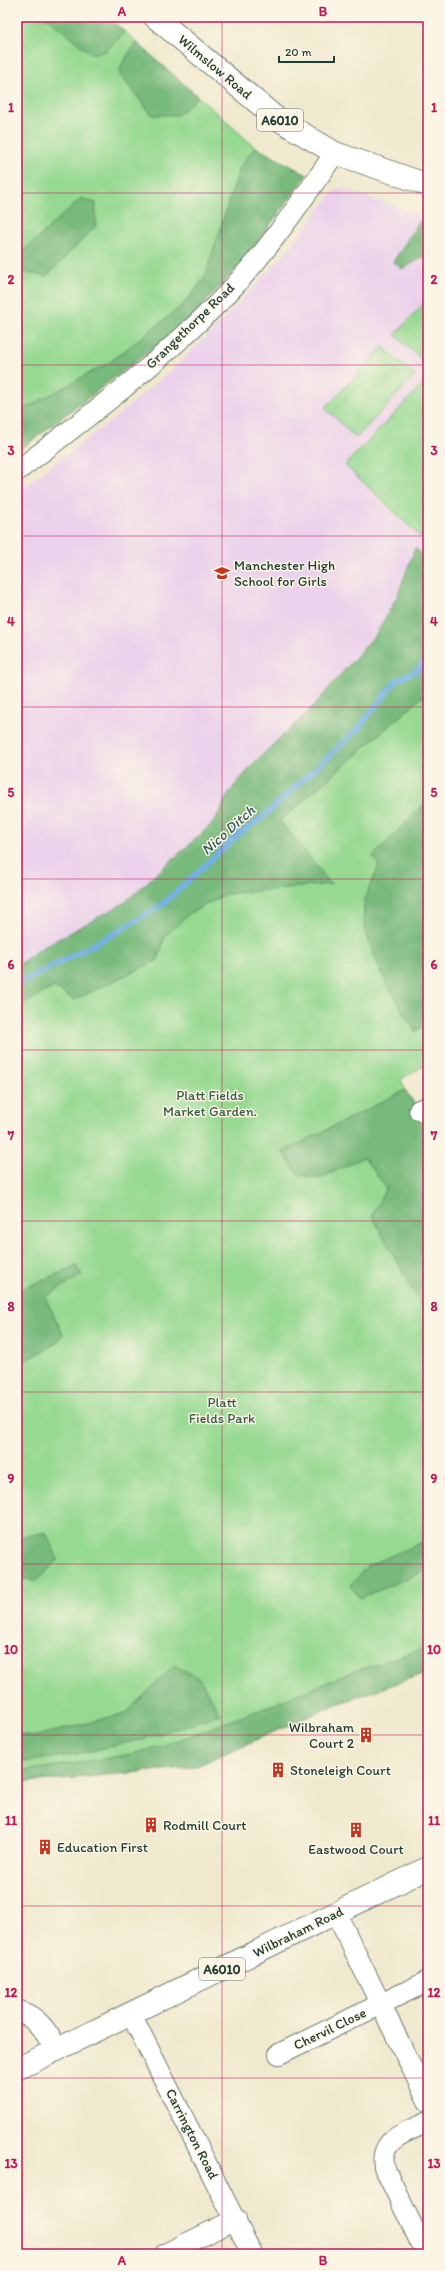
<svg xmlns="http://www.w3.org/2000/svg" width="445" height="2271" font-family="Itim,sans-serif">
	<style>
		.built { fill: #ebd1eb }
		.green { fill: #96d991; stroke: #5a8b62 }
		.forest { fill: #78b97b; stroke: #4c7b58 }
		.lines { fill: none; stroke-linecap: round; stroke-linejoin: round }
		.stream { stroke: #73b0e5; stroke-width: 5.5 }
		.minor-casing { stroke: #68796a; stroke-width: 22 }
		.tertiary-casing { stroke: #68796a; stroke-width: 24 }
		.trunk-casing { stroke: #68796a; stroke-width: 24 }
		.minor { stroke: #fff; stroke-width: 20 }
		.tertiary { stroke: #fff; stroke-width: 22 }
		.trunk { stroke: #fff; stroke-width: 22 }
		.grid { fill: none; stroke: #c2185b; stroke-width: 1; stroke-opacity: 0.55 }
		.labels { text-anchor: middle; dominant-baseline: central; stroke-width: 3; stroke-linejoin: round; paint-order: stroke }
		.shield { fill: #fcf5e5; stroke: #617469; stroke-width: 1 }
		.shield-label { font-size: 13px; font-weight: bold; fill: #1f3d34 }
		.street-label { font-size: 14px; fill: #1f3d34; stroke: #fcf5e5 }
		.poi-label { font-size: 14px; fill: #1f3d34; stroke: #fcf5e5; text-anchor: start }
		.park-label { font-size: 14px; fill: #375c47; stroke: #fcf5e5 }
		.water-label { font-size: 15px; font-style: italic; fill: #345a60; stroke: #fcf5e5 }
		.neatline { fill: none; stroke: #c2185b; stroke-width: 1.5 }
		.grid-label { font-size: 13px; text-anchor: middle; font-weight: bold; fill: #c2185b }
	</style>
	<rect width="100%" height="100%" fill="#fcf5e5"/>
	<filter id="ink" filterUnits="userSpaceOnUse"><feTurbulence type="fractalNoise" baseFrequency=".025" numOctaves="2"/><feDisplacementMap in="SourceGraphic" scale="8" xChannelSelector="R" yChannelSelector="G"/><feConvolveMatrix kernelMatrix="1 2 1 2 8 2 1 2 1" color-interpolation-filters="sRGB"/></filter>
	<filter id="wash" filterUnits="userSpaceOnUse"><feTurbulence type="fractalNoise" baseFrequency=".012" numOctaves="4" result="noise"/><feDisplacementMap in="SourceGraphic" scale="16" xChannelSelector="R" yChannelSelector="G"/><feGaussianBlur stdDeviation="0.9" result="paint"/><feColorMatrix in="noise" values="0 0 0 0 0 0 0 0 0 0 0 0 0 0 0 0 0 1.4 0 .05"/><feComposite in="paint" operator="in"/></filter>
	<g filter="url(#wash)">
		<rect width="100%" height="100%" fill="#efe9cd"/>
		<polygon class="built" points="340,188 428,218 428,653 279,797 17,980 17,492 116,417 167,374 210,333 279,260 334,191"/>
		<g class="green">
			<polygon points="17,17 108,17 255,147 307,175 240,265 17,452"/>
			<polygon points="428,299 428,362 426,364 395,335"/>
			<polygon points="383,347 415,376 356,438 325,408"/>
			<polygon points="428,379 428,544 345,465"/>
			<polygon points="428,664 428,1064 401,1079 405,1090 428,1123 425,1141 428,1147 428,1672 337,1704 194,1767 17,1783 17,989"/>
		</g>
		<g class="forest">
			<polygon points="46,17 108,17 125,32 106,51 91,54"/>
			<polygon points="136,42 198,97 178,115 152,115 120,75 121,66"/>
			<polygon points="255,147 307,175 240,265 185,324 17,452 17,413 110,362 183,305 205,277 240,167"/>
			<polygon points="81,198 96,203 96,226 46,277 20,271 19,255"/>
			<polygon points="423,216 428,218 428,254 403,269 393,262"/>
			<polygon points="415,548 428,560 428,692 280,821 331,884 225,894 189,914 165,936 158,960 74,1000 54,987 17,1008 17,966 38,950 124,903 210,826 220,813 226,798 236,784 257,760 309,711 377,633 397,597"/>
			<path d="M 428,800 L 428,1022 L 415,1032 C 397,999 355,938 365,900 C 368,888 375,877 379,865 L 373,856 Z"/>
			<polygon points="405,1090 428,1123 425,1141 428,1147 428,1318 372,1216 386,1188 364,1157 319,1179 299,1175 283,1152"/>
			<polygon points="76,1266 82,1275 45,1297 63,1334 58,1342 17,1365 17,1291"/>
			<polygon points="46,1532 58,1560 37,1581 18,1578 17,1538"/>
			<polygon points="428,1540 428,1570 360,1598 350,1586 367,1566"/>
			<polygon points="428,1647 428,1672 337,1704 194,1767 17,1783 17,1772 127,1755 164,1745 254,1712 350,1673"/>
			<polygon points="174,1665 200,1679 220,1714 147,1738 77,1754 17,1763 17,1734 33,1737 126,1713"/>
		</g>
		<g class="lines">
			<polyline class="stream" points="17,985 121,930 163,904 240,833 261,819 358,729 396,681 417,670 428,658"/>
		</g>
	</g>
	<g filter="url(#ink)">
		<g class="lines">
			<defs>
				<g id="minor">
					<path d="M 17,471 C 85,419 154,367 215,306 C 261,261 298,206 335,153"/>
					<polyline points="419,1110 428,1107"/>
					<polyline points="336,1913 428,2101"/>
					<polyline points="131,2014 252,2254"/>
					<polyline points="279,2054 428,1981"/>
					<polyline points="165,2254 236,2219"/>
					<path d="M 426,2254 L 384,2167 C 379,2138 407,2132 428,2122"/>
				</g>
				<path id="tertiary" d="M 17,2011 C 38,2017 46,2032 57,2050"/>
				<g id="trunk">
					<polyline points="155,17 276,118 335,153 428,185"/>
					<polyline points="17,2069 428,1868"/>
				</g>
			</defs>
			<use href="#minor" class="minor-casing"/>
			<use href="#tertiary" class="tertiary-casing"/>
			<use href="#trunk" class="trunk-casing"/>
			<use href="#minor" class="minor"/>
			<use href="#tertiary" class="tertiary"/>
			<use href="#trunk" class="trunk"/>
		</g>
	</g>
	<path class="grid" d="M 222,17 L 222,2254M 17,193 L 428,193M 17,365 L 428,365M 17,536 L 428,536M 17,707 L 428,707M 17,879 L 428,879M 17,1050 L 428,1050M 17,1221 L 428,1221M 17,1392 L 428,1392M 17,1564 L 428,1564M 17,1735 L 428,1735M 17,1906 L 428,1906M 17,2078 L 428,2078"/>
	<defs>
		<symbol id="school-bare" viewBox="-9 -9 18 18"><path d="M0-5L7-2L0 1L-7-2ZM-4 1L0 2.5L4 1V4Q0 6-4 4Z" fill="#c8321e" stroke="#fcf5e5" stroke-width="2.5" paint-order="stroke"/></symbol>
		<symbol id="building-bare" viewBox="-9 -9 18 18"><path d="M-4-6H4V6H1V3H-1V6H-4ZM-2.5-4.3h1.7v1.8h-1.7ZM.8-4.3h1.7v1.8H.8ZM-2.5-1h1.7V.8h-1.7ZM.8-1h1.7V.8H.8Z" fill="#c8321e" stroke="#fcf5e5" stroke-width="2.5" paint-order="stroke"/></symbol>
	</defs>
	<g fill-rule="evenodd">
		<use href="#school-bare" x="211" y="562" width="22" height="22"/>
		<use href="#building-bare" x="355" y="1724" width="22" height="22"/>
		<use href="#building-bare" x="267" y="1759" width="22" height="22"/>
		<use href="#building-bare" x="140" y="1814" width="22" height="22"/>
		<use href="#building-bare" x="345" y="1819" width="22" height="22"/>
		<use href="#building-bare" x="34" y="1836" width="22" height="22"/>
	</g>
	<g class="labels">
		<g class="shield">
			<rect x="257" y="109" width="46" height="22" rx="3"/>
			<rect x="199" y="1958" width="46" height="22" rx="3"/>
		</g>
		<g class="shield-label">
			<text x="280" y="120">A6010</text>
			<text x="222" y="1969">A6010</text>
		</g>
		<g class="street-label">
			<text transform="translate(215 67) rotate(40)">Wilmslow Road</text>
			<text transform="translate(190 326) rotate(-44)">Grangethorpe Road</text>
			<text transform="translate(298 1932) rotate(-26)">Wilbraham Road</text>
			<text transform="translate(330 2029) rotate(-26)">Chervil Close</text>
			<text transform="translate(192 2134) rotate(63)">Carrington Road</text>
		</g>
		<g class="poi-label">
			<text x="234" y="565">Manchester High<tspan x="234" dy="16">School for Girls</tspan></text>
			<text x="354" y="1727" text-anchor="end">Wilbraham<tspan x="354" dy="16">Court 2</tspan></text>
			<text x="290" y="1770">Stoneleigh Court</text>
			<text x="163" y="1825">Rodmill Court</text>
			<text x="57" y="1847">Education First</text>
			<text x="356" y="1849" text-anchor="middle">Eastwood Court</text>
		</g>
		<g class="park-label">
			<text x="210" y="1095">Platt Fields<tspan x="210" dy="16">Market Garden.</tspan></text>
			<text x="222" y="1402">Platt<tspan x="222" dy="16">Fields Park</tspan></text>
		</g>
		<g class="water-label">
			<text transform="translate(228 830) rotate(-42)">Nico Ditch</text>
		</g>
	</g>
	<rect width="445" height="2271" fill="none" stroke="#fcf5e5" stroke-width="44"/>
	<path d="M279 56v6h55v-6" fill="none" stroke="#1f3d34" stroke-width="2"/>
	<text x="285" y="56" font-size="12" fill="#1f3d34" stroke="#fcf5e5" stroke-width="3" paint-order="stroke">20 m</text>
	<rect x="22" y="22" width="401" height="2227" class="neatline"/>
	<g class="grid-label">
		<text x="122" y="16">A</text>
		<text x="323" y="16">B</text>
		<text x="11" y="112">1</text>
		<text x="434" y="112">1</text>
		<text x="11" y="284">2</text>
		<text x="434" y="284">2</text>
		<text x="11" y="455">3</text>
		<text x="434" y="455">3</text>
		<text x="11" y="626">4</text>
		<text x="434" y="626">4</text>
		<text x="11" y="797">5</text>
		<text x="434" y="797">5</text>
		<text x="11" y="969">6</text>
		<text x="434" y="969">6</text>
		<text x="11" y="1140">7</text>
		<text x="434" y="1140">7</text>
		<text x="11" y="1311">8</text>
		<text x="434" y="1311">8</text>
		<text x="11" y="1483">9</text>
		<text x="434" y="1483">9</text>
		<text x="11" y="1654">10</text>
		<text x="434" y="1654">10</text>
		<text x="11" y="1825">11</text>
		<text x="434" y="1825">11</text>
		<text x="11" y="1997">12</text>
		<text x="434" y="1997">12</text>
		<text x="11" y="2168">13</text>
		<text x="434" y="2168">13</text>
		<text x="122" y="2265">A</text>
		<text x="323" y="2265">B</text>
	</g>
</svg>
